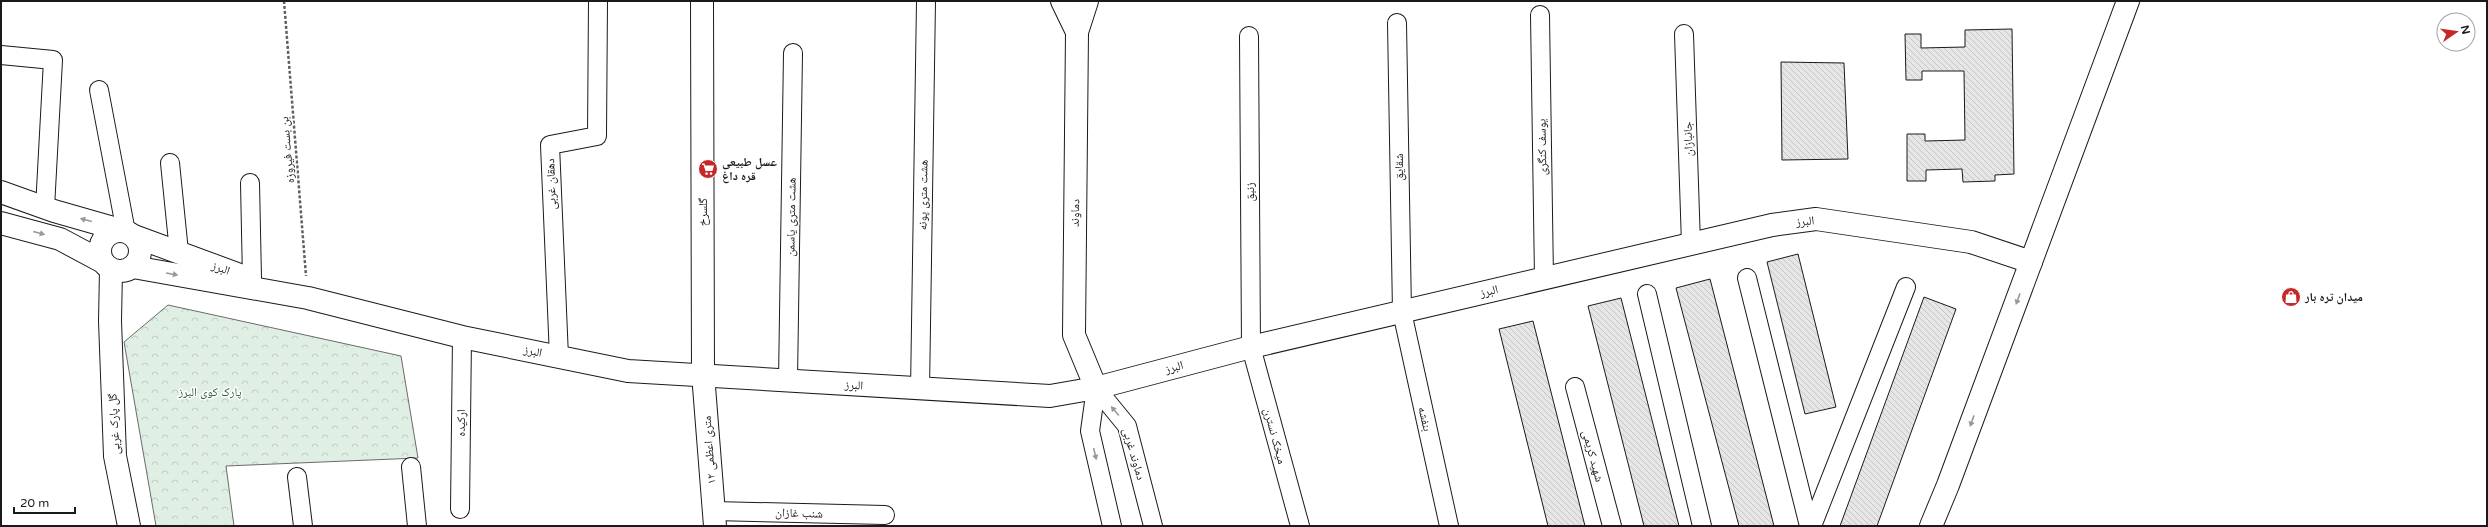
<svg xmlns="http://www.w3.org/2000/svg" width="2488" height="527" font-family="'Varela Round','Noto Naskh Arabic',sans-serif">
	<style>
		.park { fill: url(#park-crowns); stroke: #6a6a6a }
		.building { fill: url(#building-back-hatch); stroke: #1a1a1a }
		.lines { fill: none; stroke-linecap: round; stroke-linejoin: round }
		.minor-casing { stroke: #1a1a1a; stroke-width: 20 }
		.tertiary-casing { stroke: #1a1a1a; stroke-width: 24 }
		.secondary-casing { stroke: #1a1a1a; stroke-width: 24 }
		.path { stroke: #5f5f5f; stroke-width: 2.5; stroke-dasharray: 3 2; stroke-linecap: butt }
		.minor { stroke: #fff; stroke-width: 18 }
		.tertiary { stroke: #fff; stroke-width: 22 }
		.secondary { stroke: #fff; stroke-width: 22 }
		.oneway { fill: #989898 }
		.labels { text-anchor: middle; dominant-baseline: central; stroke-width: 3; stroke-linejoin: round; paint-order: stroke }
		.street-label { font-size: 12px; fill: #1a1a1a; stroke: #fff }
		.poi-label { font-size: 12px; font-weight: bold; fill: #1a1a1a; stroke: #fff; text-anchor: start }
		.park-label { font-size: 12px; fill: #2b5a34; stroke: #fff }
	</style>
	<defs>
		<pattern id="park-crowns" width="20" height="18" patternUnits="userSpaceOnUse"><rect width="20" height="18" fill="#e0efe3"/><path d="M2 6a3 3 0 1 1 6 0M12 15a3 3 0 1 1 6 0" fill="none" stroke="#c0ccc2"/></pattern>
		<pattern id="building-back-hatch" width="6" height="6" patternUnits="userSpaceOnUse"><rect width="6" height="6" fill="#e6e6e6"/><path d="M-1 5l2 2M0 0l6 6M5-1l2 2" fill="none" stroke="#c5c5c5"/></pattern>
	</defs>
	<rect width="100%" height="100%" fill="#fff"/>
	<polygon class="park" points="168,305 401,356 418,458 226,466 234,526 156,526 124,342"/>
	<g class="building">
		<polygon points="2012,29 2014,174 1995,175 1995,181 1963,182 1962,169 1926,170 1926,181 1907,181 1907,134 1925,134 1925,141 1965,140 1964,71 1922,71 1922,80 1906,80 1905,34 1921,34 1921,48 1965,47 1965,30"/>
		<polygon points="1781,62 1844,63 1848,159 1782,160"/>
		<polygon points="1798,254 1836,407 1805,414 1767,262"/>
		<polygon points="1710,279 1774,526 1739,526 1676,288"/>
		<polygon points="1924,297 1956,309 1877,526 1840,526"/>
		<polygon points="1621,298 1679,526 1644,526 1588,306"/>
		<polygon points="1533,321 1585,526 1548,526 1499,329"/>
	</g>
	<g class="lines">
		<defs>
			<g id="minor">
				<polyline points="1540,15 1544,278"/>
				<polyline points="1397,23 1402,312 1449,526"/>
				<polyline points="1684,34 1691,244"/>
				<polyline points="1249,36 1251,347 1300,526"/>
				<polyline points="1,55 53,60 45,208"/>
				<polyline points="99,90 126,232"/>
				<polyline points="170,163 179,252"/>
				<polyline points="250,183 252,279"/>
				<polyline points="1747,278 1809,526"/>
				<polyline points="1647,294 1702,526"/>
				<polyline points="559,357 550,145 597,136 598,1"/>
				<polyline points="788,380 793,53"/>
				<polyline points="1575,387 1612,526"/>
				<polyline points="1096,388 1127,426 1153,526"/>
				<polyline points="1096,388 1090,431 1112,526"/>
				<polyline points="920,390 926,1"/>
				<polyline points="411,467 417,526"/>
				<polyline points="297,477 303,526"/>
				<polyline points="460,509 462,337"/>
				<polyline points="714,511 885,515"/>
				<polyline points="1812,526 1906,287"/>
			</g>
			<g id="tertiary">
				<polyline points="702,1 703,374 715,526"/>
				<polyline points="1062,1 1077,32"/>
				<polyline points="1087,1 1077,32 1074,335 1096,388"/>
			</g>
			<g id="secondary">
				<polyline points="1,192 54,211 124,231"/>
				<polyline points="1,223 60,239 103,262"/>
				<circle cx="120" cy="251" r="20"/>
				<polyline points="134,236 248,278"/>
				<polyline points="133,267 308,298 462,337 628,371 1050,396 1096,388 1251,347 1772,225 1816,219 1971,242 2031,262"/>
				<polyline points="111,270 110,321 115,456 129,526"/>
				<polyline points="1931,526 1948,485 2128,1"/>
			</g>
		</defs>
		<use href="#minor" class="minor-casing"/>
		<use href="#tertiary" class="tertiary-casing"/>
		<use href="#secondary" class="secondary-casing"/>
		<polyline class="path" points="284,1 306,276"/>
		<use href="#minor" class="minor"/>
		<use href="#tertiary" class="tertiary"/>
		<use href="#secondary" class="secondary"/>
	</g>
	<defs><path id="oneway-solid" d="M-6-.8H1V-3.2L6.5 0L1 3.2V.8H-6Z"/></defs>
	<g class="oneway">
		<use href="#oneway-solid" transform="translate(86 220) rotate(-165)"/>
		<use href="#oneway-solid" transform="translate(39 233) rotate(15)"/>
		<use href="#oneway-solid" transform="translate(172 274) rotate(10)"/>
		<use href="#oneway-solid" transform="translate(2018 299) rotate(110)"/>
		<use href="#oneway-solid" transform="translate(1115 411) rotate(-130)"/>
		<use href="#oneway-solid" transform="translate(1972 421) rotate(110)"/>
		<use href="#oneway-solid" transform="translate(1095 454) rotate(77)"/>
	</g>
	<defs>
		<symbol id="supermarket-disc" viewBox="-11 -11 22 22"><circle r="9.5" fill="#c62828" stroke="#fff"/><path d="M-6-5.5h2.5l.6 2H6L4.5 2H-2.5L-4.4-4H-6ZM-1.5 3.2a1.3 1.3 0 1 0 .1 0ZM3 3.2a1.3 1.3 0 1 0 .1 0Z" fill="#fff"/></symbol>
		<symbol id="shop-disc" viewBox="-11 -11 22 22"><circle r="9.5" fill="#c62828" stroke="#fff"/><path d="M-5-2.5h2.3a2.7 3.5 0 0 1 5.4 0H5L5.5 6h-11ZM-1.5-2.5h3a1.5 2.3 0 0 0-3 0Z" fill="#fff"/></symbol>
	</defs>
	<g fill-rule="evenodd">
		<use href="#supermarket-disc" x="697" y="158" width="22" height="22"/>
		<use href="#shop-disc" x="2280" y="286" width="22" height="22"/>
	</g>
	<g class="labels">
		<g class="street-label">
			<text transform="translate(1688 139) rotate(-92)">جانبازان</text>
			<text transform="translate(1542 147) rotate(-91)">یوسف کنگری</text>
			<text transform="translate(287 150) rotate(-95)">بن بست فیروزه</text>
			<text transform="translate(1399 167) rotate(-91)">شقایق</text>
			<text transform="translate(551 184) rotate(-92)">دهقان غربی</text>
			<text transform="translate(1250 192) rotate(-90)">زنبق</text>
			<text transform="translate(923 195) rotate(-89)">هشت متری پونه</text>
			<text transform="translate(703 212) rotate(-90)">گلسرخ</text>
			<text transform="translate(1075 213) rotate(-89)">دماوند</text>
			<text transform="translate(791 217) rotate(-89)">هشت متری یاسمن</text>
			<text transform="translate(1805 221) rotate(-5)">البرز</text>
			<text transform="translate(221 268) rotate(20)">البرز</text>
			<text transform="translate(1489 291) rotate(-13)">البرز</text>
			<text transform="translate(533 351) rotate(12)">البرز</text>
			<text transform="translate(1174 367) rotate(-15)">البرز</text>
			<text transform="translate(854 385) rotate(4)">البرز</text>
			<text transform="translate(1425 419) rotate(77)">بنفشه</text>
			<text transform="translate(461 423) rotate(-89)">ارکیده</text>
			<text transform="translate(114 424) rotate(-93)">گل پارک غربی</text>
			<text transform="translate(1275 436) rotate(75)">میخک نسترن</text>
			<text transform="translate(709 450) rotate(-94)">۱۲ متری اعظمی</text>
			<text transform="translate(1134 454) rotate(74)">دماوند غربی</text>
			<text transform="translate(1593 456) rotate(75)">شهید کریمی</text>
			<text transform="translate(799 513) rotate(2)">شنب غازان</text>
		</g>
		<g class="poi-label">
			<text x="722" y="162">عسل طبیعی<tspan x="722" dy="14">قره داغ</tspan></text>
			<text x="2305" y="297">میدان تره بار</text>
		</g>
		<g class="park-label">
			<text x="210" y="392">پارک کوی البرز</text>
		</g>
	</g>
	<rect width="2488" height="527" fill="none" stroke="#1a1a1a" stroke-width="4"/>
	<g transform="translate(2456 32) rotate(77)"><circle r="19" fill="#ffffff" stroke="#a3a3a3"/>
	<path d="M0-3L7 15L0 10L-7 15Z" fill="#c62828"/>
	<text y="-6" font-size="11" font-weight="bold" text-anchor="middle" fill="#1a1a1a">N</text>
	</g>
	<path d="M14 507v6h61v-6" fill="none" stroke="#1a1a1a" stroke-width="2"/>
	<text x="20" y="507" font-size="12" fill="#1a1a1a" stroke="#ffffff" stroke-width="3" paint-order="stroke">20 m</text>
</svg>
